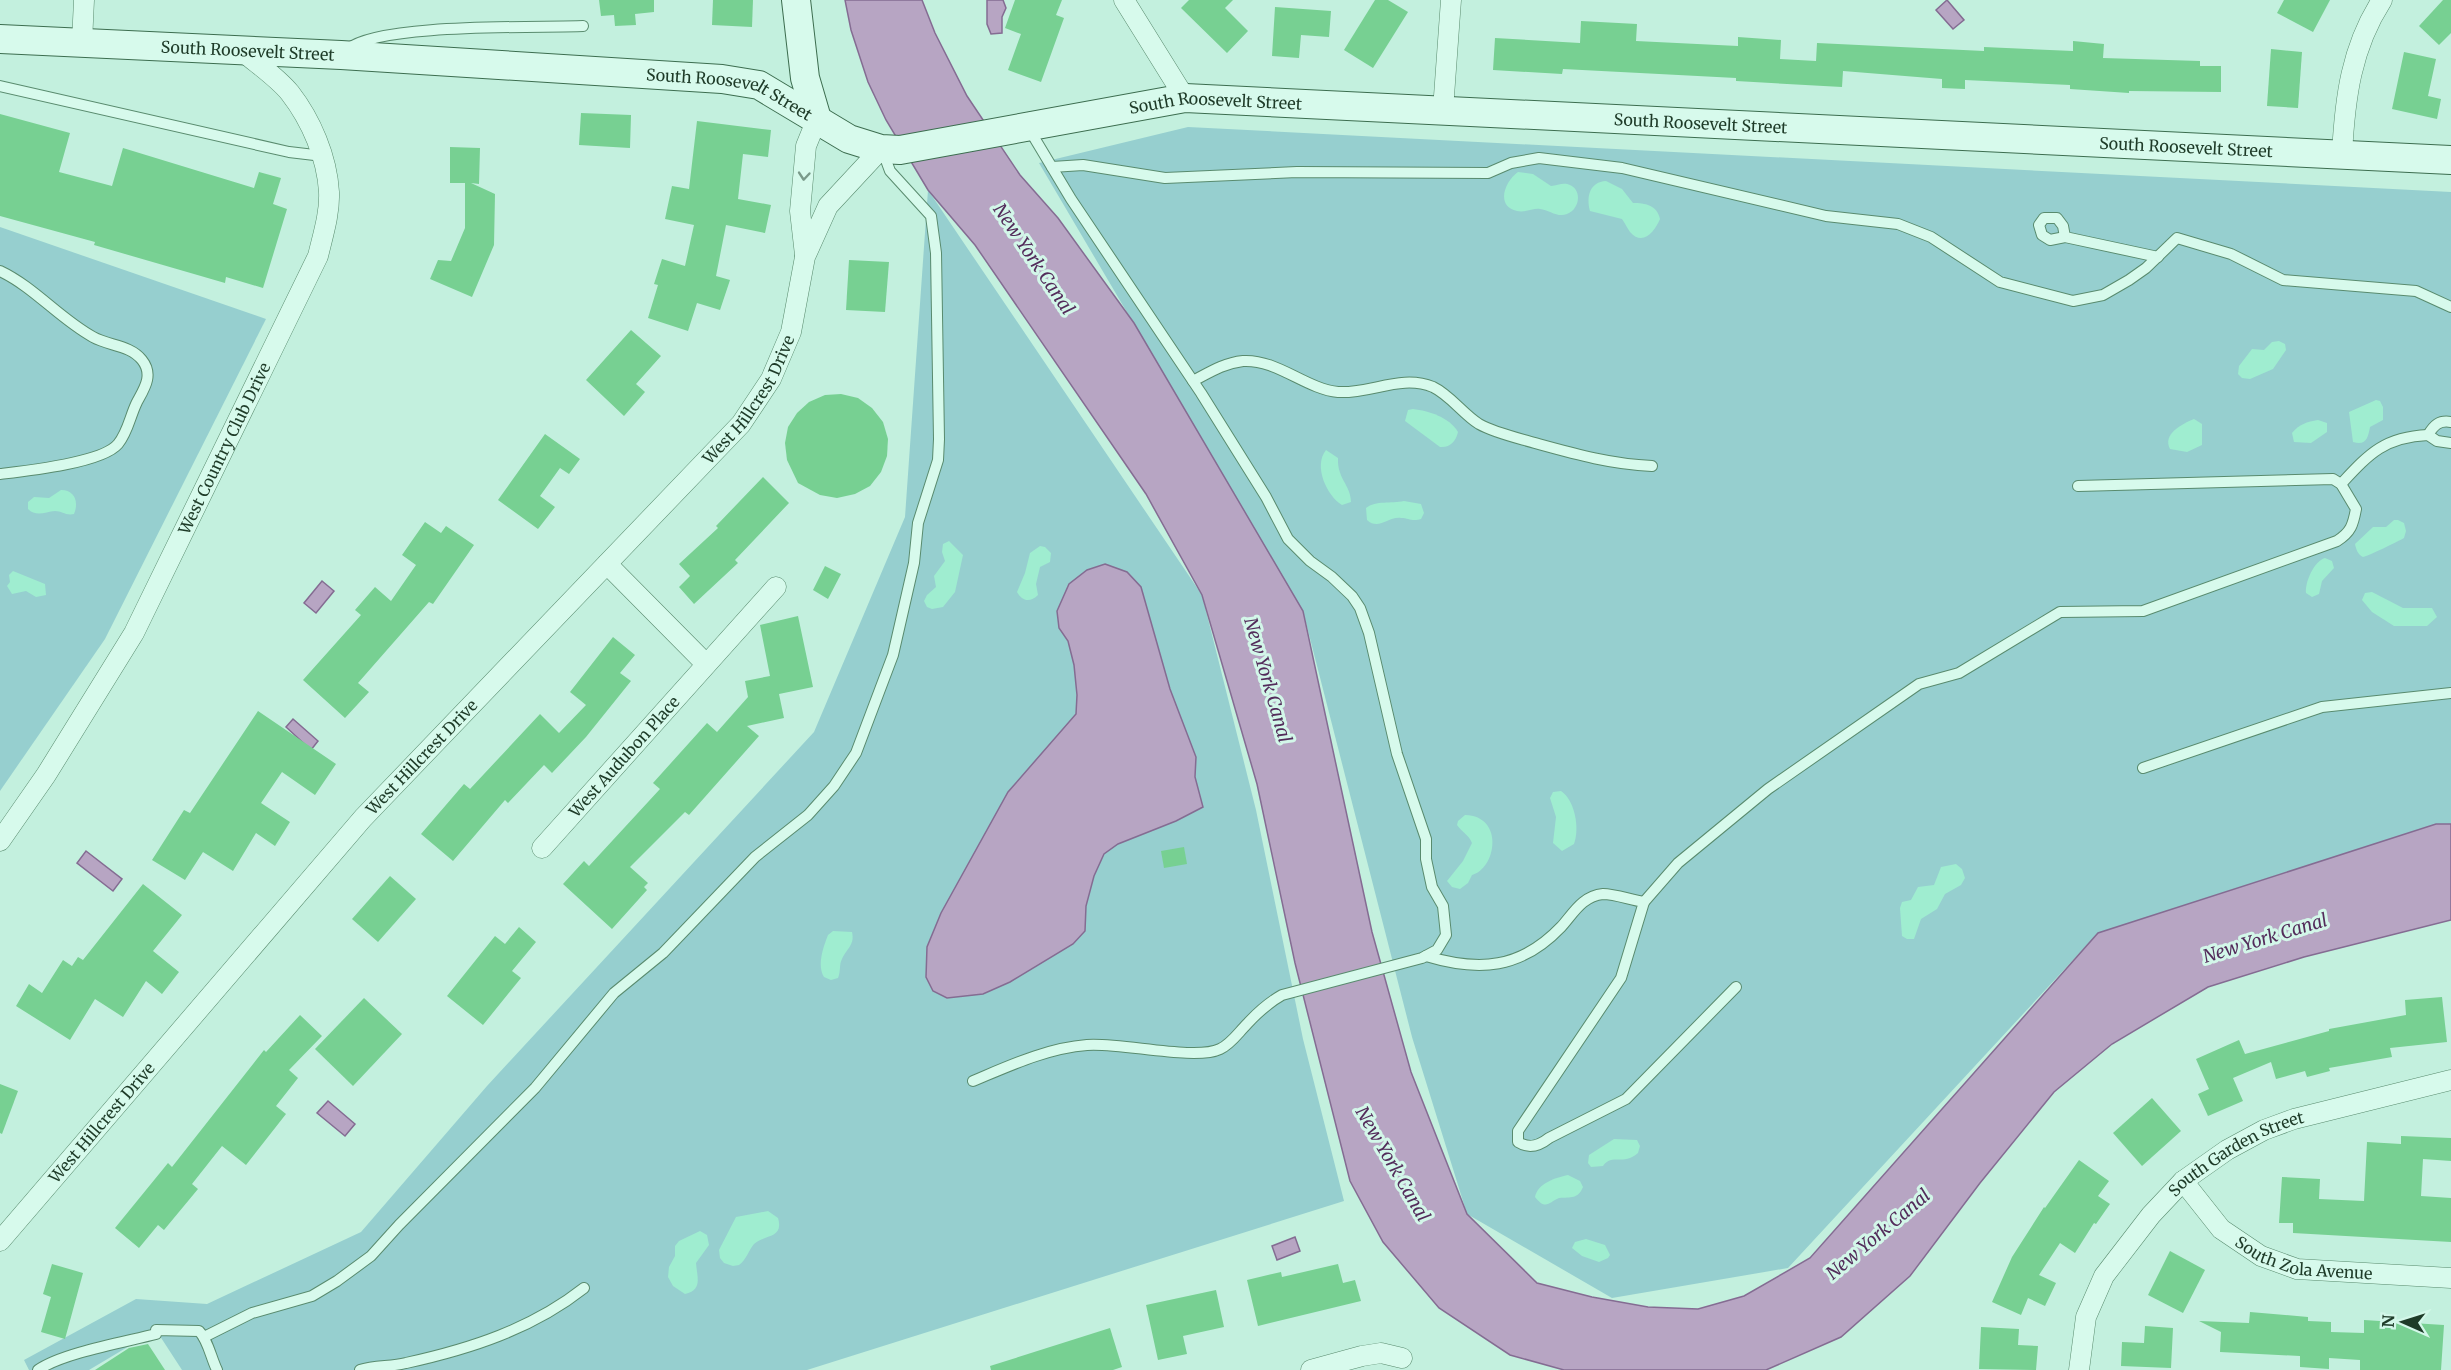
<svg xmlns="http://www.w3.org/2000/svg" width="2451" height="1370" font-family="Merriweather,serif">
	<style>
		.green { fill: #96cfcf }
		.sand { fill: #9fedd0 }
		.water { fill: #b7a5c3; stroke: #846c92; stroke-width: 1.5 }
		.building { fill: #77d092 }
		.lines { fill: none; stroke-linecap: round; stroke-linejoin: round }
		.lane-casing { stroke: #598b6e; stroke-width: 12 }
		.street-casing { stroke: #598b6e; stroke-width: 21 }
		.secondary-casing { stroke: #3c6d4f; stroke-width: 30 }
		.lane { stroke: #d7faec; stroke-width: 10 }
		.street { stroke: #d7faec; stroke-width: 20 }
		.secondary { stroke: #d7faec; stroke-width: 28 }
		.oneway { stroke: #7a9a8a }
		.labels { text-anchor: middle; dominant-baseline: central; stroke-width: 6; stroke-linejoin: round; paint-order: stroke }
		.street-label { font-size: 16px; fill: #1e3b28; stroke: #d3f7e9 }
		.water-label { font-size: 18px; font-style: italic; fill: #532c5b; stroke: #d3f7e9 }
	</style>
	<rect width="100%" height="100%" fill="#c3f0de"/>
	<g class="green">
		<polygon points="1188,127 2451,192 2451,824 2436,824 2098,933 1788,1268 1612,1298 1467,1214 1412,1037 1303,611 1039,163"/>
		<polygon points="928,190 1202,595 1256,810 1303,1039 1344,1201 807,1370 182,1370 156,1330 89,1370 29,1370 24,1360 136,1299 207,1304 361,1232 487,1086 814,732 905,517"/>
		<polygon points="0,227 266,319 105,639 0,791"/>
	</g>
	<g class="sand">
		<path d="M 1518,172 L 1533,174 L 1551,186 C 1558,185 1564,182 1570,185 C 1582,190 1580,209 1567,214 C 1558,218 1549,210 1540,209 C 1533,208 1525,213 1517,211 C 1495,206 1505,181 1518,172 Z"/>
		<path d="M 1606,181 L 1622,189 L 1633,203 C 1645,203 1657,205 1660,219 C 1655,231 1643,247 1630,232 C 1627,228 1625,223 1622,219 L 1590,211 C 1586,196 1590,182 1606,181 Z"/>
		<polygon points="2279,341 2285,344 2286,350 2273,369 2250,379 2242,378 2238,374 2239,366 2252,349 2264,350 2272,342"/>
		<path d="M 2376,400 L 2380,401 L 2383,407 L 2383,420 L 2370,427 C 2368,438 2366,446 2353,442 L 2349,412 Z"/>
		<path d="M 1413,409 C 1429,411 1449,417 1458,432 C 1456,441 1450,448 1440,447 L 1405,421 L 1408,410 Z"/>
		<path d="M 2194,419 L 2202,424 L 2202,445 L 2187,452 L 2170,449 C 2162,434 2182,424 2194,419 Z"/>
		<path d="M 2318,420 L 2327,423 L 2327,432 L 2311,443 L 2294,442 L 2292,433 C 2299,424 2307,422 2318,420 Z"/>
		<path d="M 1326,450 L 1338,458 C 1337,479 1351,485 1351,502 L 1342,505 C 1327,496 1313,466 1326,450 Z"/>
		<path d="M 61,490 C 75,490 79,502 74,514 C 66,516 62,511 55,511 C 45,512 36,517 28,509 L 28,502 L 34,497 L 49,498 Z"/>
		<path d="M 1404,501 L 1421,504 L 1424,513 L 1421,519 C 1412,522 1409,518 1401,518 C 1388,516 1379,531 1367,520 L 1366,508 C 1376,500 1391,504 1404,501 Z"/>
		<path d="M 2394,520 L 2398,520 L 2404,523 L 2406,531 L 2404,538 C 2399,541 2366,557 2363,557 C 2358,555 2356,549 2355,544 L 2373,527 L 2386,527 Z"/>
		<polygon points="949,541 963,555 955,592 943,607 932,609 927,607 924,601 927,595 936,587 934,576 945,561 942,552 943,544"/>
		<path d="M 1040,546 L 1045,547 L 1051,553 L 1050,562 L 1040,567 L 1036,584 L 1038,595 C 1030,603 1022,601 1017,592 L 1025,573 L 1030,553 Z"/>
		<path d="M 2325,558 L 2332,561 L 2334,568 L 2322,581 L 2319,594 L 2312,597 L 2306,593 C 2305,582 2314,561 2325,558 Z"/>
		<polygon points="13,571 45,584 46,595 36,597 26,591 12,594 7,586 10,582 9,575"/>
		<polygon points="2372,592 2403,608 2432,608 2437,617 2427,626 2394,626 2372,612 2362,600 2365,593"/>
		<path d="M 1561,791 C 1575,800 1580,829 1574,844 L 1562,851 L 1553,843 L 1556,817 L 1550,798 L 1553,792 Z"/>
		<path d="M 1465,815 C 1505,816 1496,869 1472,875 L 1468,883 L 1460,889 L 1452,887 L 1447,881 L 1463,861 L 1472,843 C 1469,835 1462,832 1457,825 L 1458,821 Z"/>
		<polygon points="1956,864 1962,869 1965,878 1961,885 1945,894 1937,909 1921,919 1914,939 1907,939 1902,936 1900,908 1902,902 1911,900 1918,887 1934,885 1941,867"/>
		<path d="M 833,931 L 852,932 C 855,945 847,948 842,959 C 839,964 841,971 838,978 L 831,980 L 824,977 C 817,965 823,948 828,935 Z"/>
		<path d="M 1614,1139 L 1637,1140 L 1640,1146 L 1638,1153 C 1623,1166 1612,1153 1603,1166 L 1591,1167 L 1588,1163 L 1589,1155 Z"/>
		<path d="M 1568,1175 L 1580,1181 L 1583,1187 C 1578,1199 1571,1197 1559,1198 C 1549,1202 1546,1211 1535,1197 C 1538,1183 1555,1178 1568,1175 Z"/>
		<path d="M 768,1211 L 778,1218 C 784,1239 765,1234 754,1244 C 748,1251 747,1259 739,1265 L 733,1266 L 724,1263 L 720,1258 L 719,1250 L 736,1217 Z"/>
		<path d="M 700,1231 L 707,1235 L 709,1245 L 696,1263 C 697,1277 703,1290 685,1294 L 673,1286 L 668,1277 L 669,1267 L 675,1256 L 675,1246 L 679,1241 Z"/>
		<polygon points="1586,1239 1605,1245 1610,1255 1608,1258 1599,1262 1582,1256 1572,1248 1575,1242"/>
	</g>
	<g class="water">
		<polygon points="845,0 922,0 935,33 967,96 1020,175 1058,218 1134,323 1303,611 1372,932 1411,1072 1467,1214 1537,1283 1592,1297 1648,1307 1698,1309 1744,1296 1810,1258 2098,933 2436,824 2451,824 2451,920 2304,957 2208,987 2112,1044 2054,1092 1980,1183 1910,1276 1841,1337 1766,1370 1564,1370 1510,1355 1439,1308 1383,1242 1350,1181 1295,963 1257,784 1202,595 1146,494 975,245 928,190 886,120 868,82 851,30"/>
		<polygon points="987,0 1003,0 1006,8 1002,17 1002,33 991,34 987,24"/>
		<polygon points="1947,0 1964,20 1953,29 1936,10"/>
		<polygon points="1105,564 1127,572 1141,587 1170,689 1196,757 1195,777 1203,807 1176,821 1118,844 1104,854 1094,876 1086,906 1085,931 1073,944 1010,982 983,994 947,998 933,991 926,977 927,947 941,913 1008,792 1076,714 1077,695 1074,665 1068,641 1059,628 1057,611 1069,584 1087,570"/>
		<polygon points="322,581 334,591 316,613 304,603"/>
		<polygon points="293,719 318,741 311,750 286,727"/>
		<polygon points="86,851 122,879 113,891 77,863"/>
		<polygon points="328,1101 355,1124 345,1136 317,1113"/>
		<polygon points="1295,1237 1300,1251 1277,1260 1272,1246"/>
	</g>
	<g class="building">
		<polygon points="599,0 654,0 654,12 635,14 636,25 615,26 614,15 601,16"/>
		<polygon points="713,0 753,0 752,27 712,25"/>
		<polygon points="1015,0 1062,0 1056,15 1064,18 1041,82 1008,70 1021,34 1005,28"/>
		<polygon points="1189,0 1233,0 1225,8 1248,31 1227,53 1181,8"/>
		<polygon points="1375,0 1388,0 1408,12 1373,68 1344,50"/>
		<polygon points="2284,0 2330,0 2313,32 2277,13"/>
		<polygon points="2443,0 2451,0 2451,33 2439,45 2419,26"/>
		<polygon points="1275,7 1331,11 1329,37 1301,35 1299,58 1272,56"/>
		<polygon points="1581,21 1637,24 1636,41 1738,46 1738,37 1781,40 1780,59 1816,61 1817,43 1984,51 1984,47 2073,51 2073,41 2104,44 2103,58 2200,61 2200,66 2221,66 2221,92 2129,91 2129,93 2070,89 2070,85 1965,80 1965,89 1942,88 1942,79 1843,71 1842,87 1736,81 1736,78 1563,69 1562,74 1493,70 1495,38 1580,43"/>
		<polygon points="2271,49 2302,52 2298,108 2267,106"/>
		<polygon points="2404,52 2436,59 2428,96 2441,99 2437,119 2392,109"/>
		<polygon points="581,113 631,115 630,148 579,145"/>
		<polygon points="0,114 70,133 59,172 112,186 123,148 254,188 259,172 281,178 273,204 287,209 263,288 226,277 225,283 94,245 95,242 0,216"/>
		<polygon points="697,121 771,130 768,157 743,154 738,199 771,205 765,233 726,225 716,276 730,280 720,310 697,303 688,331 648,318 658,285 654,284 662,259 685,266 694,225 665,219 672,186 689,189"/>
		<polygon points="450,147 480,148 479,184 471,183 495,194 494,245 472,297 430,279 438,260 451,261 465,228 465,183 450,183"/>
		<polygon points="849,260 889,262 885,312 846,310"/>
		<polygon points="631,330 661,356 636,384 645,392 624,416 586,380"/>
		<polygon points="841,394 858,398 872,408 883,422 888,439 887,456 881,472 870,486 855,494 837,498 820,495 798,483 787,460 785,443 788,427 797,413 809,402 825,395"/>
		<polygon points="545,434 580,459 569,474 560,468 540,496 555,507 538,529 498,500"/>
		<polygon points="763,477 789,503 735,560 738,563 694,604 679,587 690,576 679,564 718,528 716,526"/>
		<polygon points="425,522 441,533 446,526 474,545 433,604 429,602 358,683 369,692 345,718 303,680 361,615 355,610 375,587 391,601 416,565 402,555"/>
		<polygon points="825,566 841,574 828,599 813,590"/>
		<polygon points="798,616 813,687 779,694 784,718 747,726 759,736 689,815 685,812 630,867 648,883 644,887 647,890 612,929 563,884 584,861 589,866 660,789 653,783 707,723 717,732 748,697 745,681 770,676 760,625"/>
		<polygon points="613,637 635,655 620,673 631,681 586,737 552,773 544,765 508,803 505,800 453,861 421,834 464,784 470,789 540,714 559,733 586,705 570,692"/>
		<polygon points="258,711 336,764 315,795 282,772 261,803 290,822 275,846 256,833 233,871 203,852 185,880 152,860 184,810 190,813"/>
		<polygon points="1184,847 1187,864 1164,868 1161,851"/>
		<polygon points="390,876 416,899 378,942 352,919"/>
		<polygon points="143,884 182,915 153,951 179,972 162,994 146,981 123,1017 95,999 70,1040 16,1006 29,984 42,993 63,960 72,966 78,957 83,960"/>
		<polygon points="519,927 536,942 512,971 521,978 483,1025 447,996 495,936 505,944"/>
		<polygon points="2442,997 2447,1042 2390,1048 2392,1057 2329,1068 2330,1071 2307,1077 2305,1071 2276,1079 2271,1062 2233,1078 2243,1101 2208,1116 2198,1094 2209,1089 2196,1059 2239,1040 2245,1054 2329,1031 2329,1029 2406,1015 2405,1000"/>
		<polygon points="364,998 402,1034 353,1086 315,1049"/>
		<polygon points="300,1015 322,1036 289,1070 298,1078 276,1106 286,1114 246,1165 222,1146 192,1184 198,1189 164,1230 158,1225 139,1248 115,1228 168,1163 172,1167 264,1050 266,1052"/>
		<polygon points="0,1084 18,1091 2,1134 0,1133"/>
		<polygon points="2152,1098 2181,1131 2142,1166 2113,1133"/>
		<polygon points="2401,1136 2451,1138 2451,1161 2423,1159 2421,1196 2451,1198 2451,1242 2293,1233 2293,1223 2279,1223 2282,1177 2320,1179 2319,1199 2364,1201 2367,1142 2401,1144"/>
		<polygon points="2079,1160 2109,1181 2098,1196 2110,1204 2096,1224 2094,1223 2075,1253 2060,1243 2039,1275 2056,1283 2045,1306 2028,1298 2021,1315 1992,1302 2012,1257 2044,1207 2045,1208"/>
		<polygon points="2170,1251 2205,1270 2183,1313 2148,1295"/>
		<polygon points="52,1264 83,1273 65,1339 41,1332 51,1297 43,1294"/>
		<polygon points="1338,1264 1343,1283 1355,1280 1361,1301 1258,1326 1247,1280 1281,1272 1282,1277"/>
		<polygon points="1216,1290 1224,1327 1183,1336 1187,1354 1158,1360 1146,1305"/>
		<polygon points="2250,1312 2308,1317 2308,1321 2331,1322 2331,1332 2364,1333 2364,1320 2444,1325 2441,1370 2360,1370 2360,1360 2329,1358 2329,1369 2300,1367 2300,1356 2220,1352 2221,1332 2199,1321 2249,1323"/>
		<polygon points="2145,1326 2173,1328 2171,1368 2121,1366 2122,1342 2144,1343"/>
		<polygon points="1981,1327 2019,1329 2018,1345 2038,1346 2036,1370 1979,1369"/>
		<polygon points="1110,1328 1122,1367 1113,1370 991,1370 990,1366"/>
		<polygon points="148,1344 165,1370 95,1370 129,1348"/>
	</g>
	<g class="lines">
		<defs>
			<g id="lane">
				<path d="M 348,49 C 379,23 537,28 583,26"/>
				<polyline points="0,86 289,152 323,156"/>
				<polyline points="1052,167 1083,165 1165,178 1297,172 1488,173 1511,163 1539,158 1622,168 1826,216 1898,224 1931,237 2000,282 2073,301 2103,295 2129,280 2146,268 2177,238 2231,254 2283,280 2416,291 2451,307"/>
				<polyline points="2065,237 2050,240 2042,235 2039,225 2044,218 2057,218 2063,226 2065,237 2158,257"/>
				<path d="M 0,271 C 34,287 60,319 93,337 C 109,346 130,345 142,360 C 154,375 144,389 137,402 C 130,416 128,432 118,444 C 102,463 26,471 0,474"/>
				<path d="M 1193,381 C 1210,372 1224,363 1243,361 C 1277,359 1306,389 1338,392 C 1371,394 1401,374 1433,387 C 1450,395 1463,414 1479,424 C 1495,433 1518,438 1535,443 C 1575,454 1610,464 1652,466"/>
				<path d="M 2428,435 C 2434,425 2439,420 2451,422"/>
				<path d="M 2341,484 C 2369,454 2384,437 2428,435 L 2437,441 L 2451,443"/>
				<polyline points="2143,768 2322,707 2451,693"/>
				<path d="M 1644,902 L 1678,863 L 1768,789 L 1919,684 L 1959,673 L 2060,612 L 2143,611 L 2337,541 C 2351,532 2353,525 2356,509 L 2341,484 L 2333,479 L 2078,486"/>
				<path d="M 1426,956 C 1479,972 1521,969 1561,927 C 1573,914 1582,896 1603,894 C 1615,894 1631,900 1644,902 L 1621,978 L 1518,1131 L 1518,1142 C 1529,1149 1539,1146 1549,1138 L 1626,1099 L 1736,987"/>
				<path d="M 973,1081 C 1009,1066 1047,1048 1087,1045 C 1120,1042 1195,1061 1220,1049 C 1231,1044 1238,1033 1247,1024 C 1257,1013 1268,1003 1282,995 L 1422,958 L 1437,950 L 1446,935 L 1443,906 L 1432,887 L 1426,859 L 1426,839 L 1397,754 L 1369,633 L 1360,608 L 1352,596 L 1332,577 L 1310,561 L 1288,539 L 1266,497 L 1201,393 L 1071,199 L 1029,129"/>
				<polyline points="204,1337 252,1313 312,1296 337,1281 371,1256 399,1225 535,1088 614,993 663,953 755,857 808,815 834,786 856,753 893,655 914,563 918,523 938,460 939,439 936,253 931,216 890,171 883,152"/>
				<path d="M 38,1370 C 62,1353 125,1342 156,1334 L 156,1330 L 199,1331 C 208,1340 211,1358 217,1370"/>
				<path d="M 360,1370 C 375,1365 391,1367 406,1363 C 470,1349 532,1329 584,1288"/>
			</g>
			<g id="street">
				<polyline points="1124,0 1185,98"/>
				<polyline points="82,42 84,0"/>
				<polyline points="1443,110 1451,0"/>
				<path d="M 2342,154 C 2345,98 2351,48 2382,0"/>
				<polyline points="805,255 800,211 806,146 817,119"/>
				<polyline points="607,564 706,664"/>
				<path id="s1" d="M 0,841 L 46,775 L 134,633 L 318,256 C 323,235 330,213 329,192 C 327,157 311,120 290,93 C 277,77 257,64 241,50"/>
				<path id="s2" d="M 542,848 L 776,587"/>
				<path id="s3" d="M 2183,1181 L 2221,1229 L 2261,1256 L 2297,1269 L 2451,1278"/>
				<path id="s4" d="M 0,1241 L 363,818 L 741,424 L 771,379 L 791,332 L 805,257 L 828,206 L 881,149"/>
				<polyline points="1311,1370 1362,1356 1381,1353 1402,1358"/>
				<path id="s5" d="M 2079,1370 L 2086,1317 L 2104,1276 L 2151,1215 L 2183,1181 L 2227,1150 L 2264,1130 L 2294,1119 L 2451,1080"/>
			</g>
			<g id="secondary">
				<polyline points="796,0 805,78 817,119"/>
				<path id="s6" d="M 0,39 L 341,55 L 722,79 L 759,85 L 849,139 L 881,149 L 900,150 L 1185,98 L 2451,160"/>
			</g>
		</defs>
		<use href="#lane" class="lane-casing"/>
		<use href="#street" class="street-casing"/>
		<use href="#secondary" class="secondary-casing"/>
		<use href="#lane" class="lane"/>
		<use href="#street" class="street"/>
		<use href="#secondary" class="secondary"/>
	</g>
	<defs><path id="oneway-chevron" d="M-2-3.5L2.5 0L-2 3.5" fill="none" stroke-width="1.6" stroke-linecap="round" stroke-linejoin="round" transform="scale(1.5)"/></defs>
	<use class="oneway" href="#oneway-chevron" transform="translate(804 176) rotate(95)"/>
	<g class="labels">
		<g class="street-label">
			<text stroke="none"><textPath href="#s6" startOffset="248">South Roosevelt Street</textPath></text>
			<text stroke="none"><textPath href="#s6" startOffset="734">South Roosevelt Street</textPath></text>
			<text stroke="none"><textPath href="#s6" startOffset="1238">South Roosevelt Street</textPath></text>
			<text stroke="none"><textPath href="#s6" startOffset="1724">South Roosevelt Street</textPath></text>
			<text stroke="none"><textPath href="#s6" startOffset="2210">South Roosevelt Street</textPath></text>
			<text stroke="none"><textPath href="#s4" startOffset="1128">West Hillcrest Drive</textPath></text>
			<text stroke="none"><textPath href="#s1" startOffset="453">West Country Club Drive</textPath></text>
			<text stroke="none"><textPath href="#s2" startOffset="123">West Audubon Place</textPath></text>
			<text stroke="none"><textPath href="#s4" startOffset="642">West Hillcrest Drive</textPath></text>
			<text stroke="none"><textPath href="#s4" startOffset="156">West Hillcrest Drive</textPath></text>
			<text stroke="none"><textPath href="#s5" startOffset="282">South Garden Street</textPath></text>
			<text stroke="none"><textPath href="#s3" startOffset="152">South Zola Avenue</textPath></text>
		</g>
		<g class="water-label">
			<text transform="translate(1034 259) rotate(56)">New York Canal</text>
			<text transform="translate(1268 680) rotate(74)">New York Canal</text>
			<text transform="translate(2265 938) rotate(-17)">New York Canal</text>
			<text transform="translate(1393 1164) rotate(60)">New York Canal</text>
			<text transform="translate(1878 1234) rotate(-40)">New York Canal</text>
		</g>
	</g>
	<g transform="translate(2403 1322) rotate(273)" stroke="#d3f7e9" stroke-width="4.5" paint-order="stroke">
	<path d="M0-4.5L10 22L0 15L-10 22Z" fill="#1e3b28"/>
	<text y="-9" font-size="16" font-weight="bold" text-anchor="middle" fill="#1e3b28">N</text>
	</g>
</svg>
